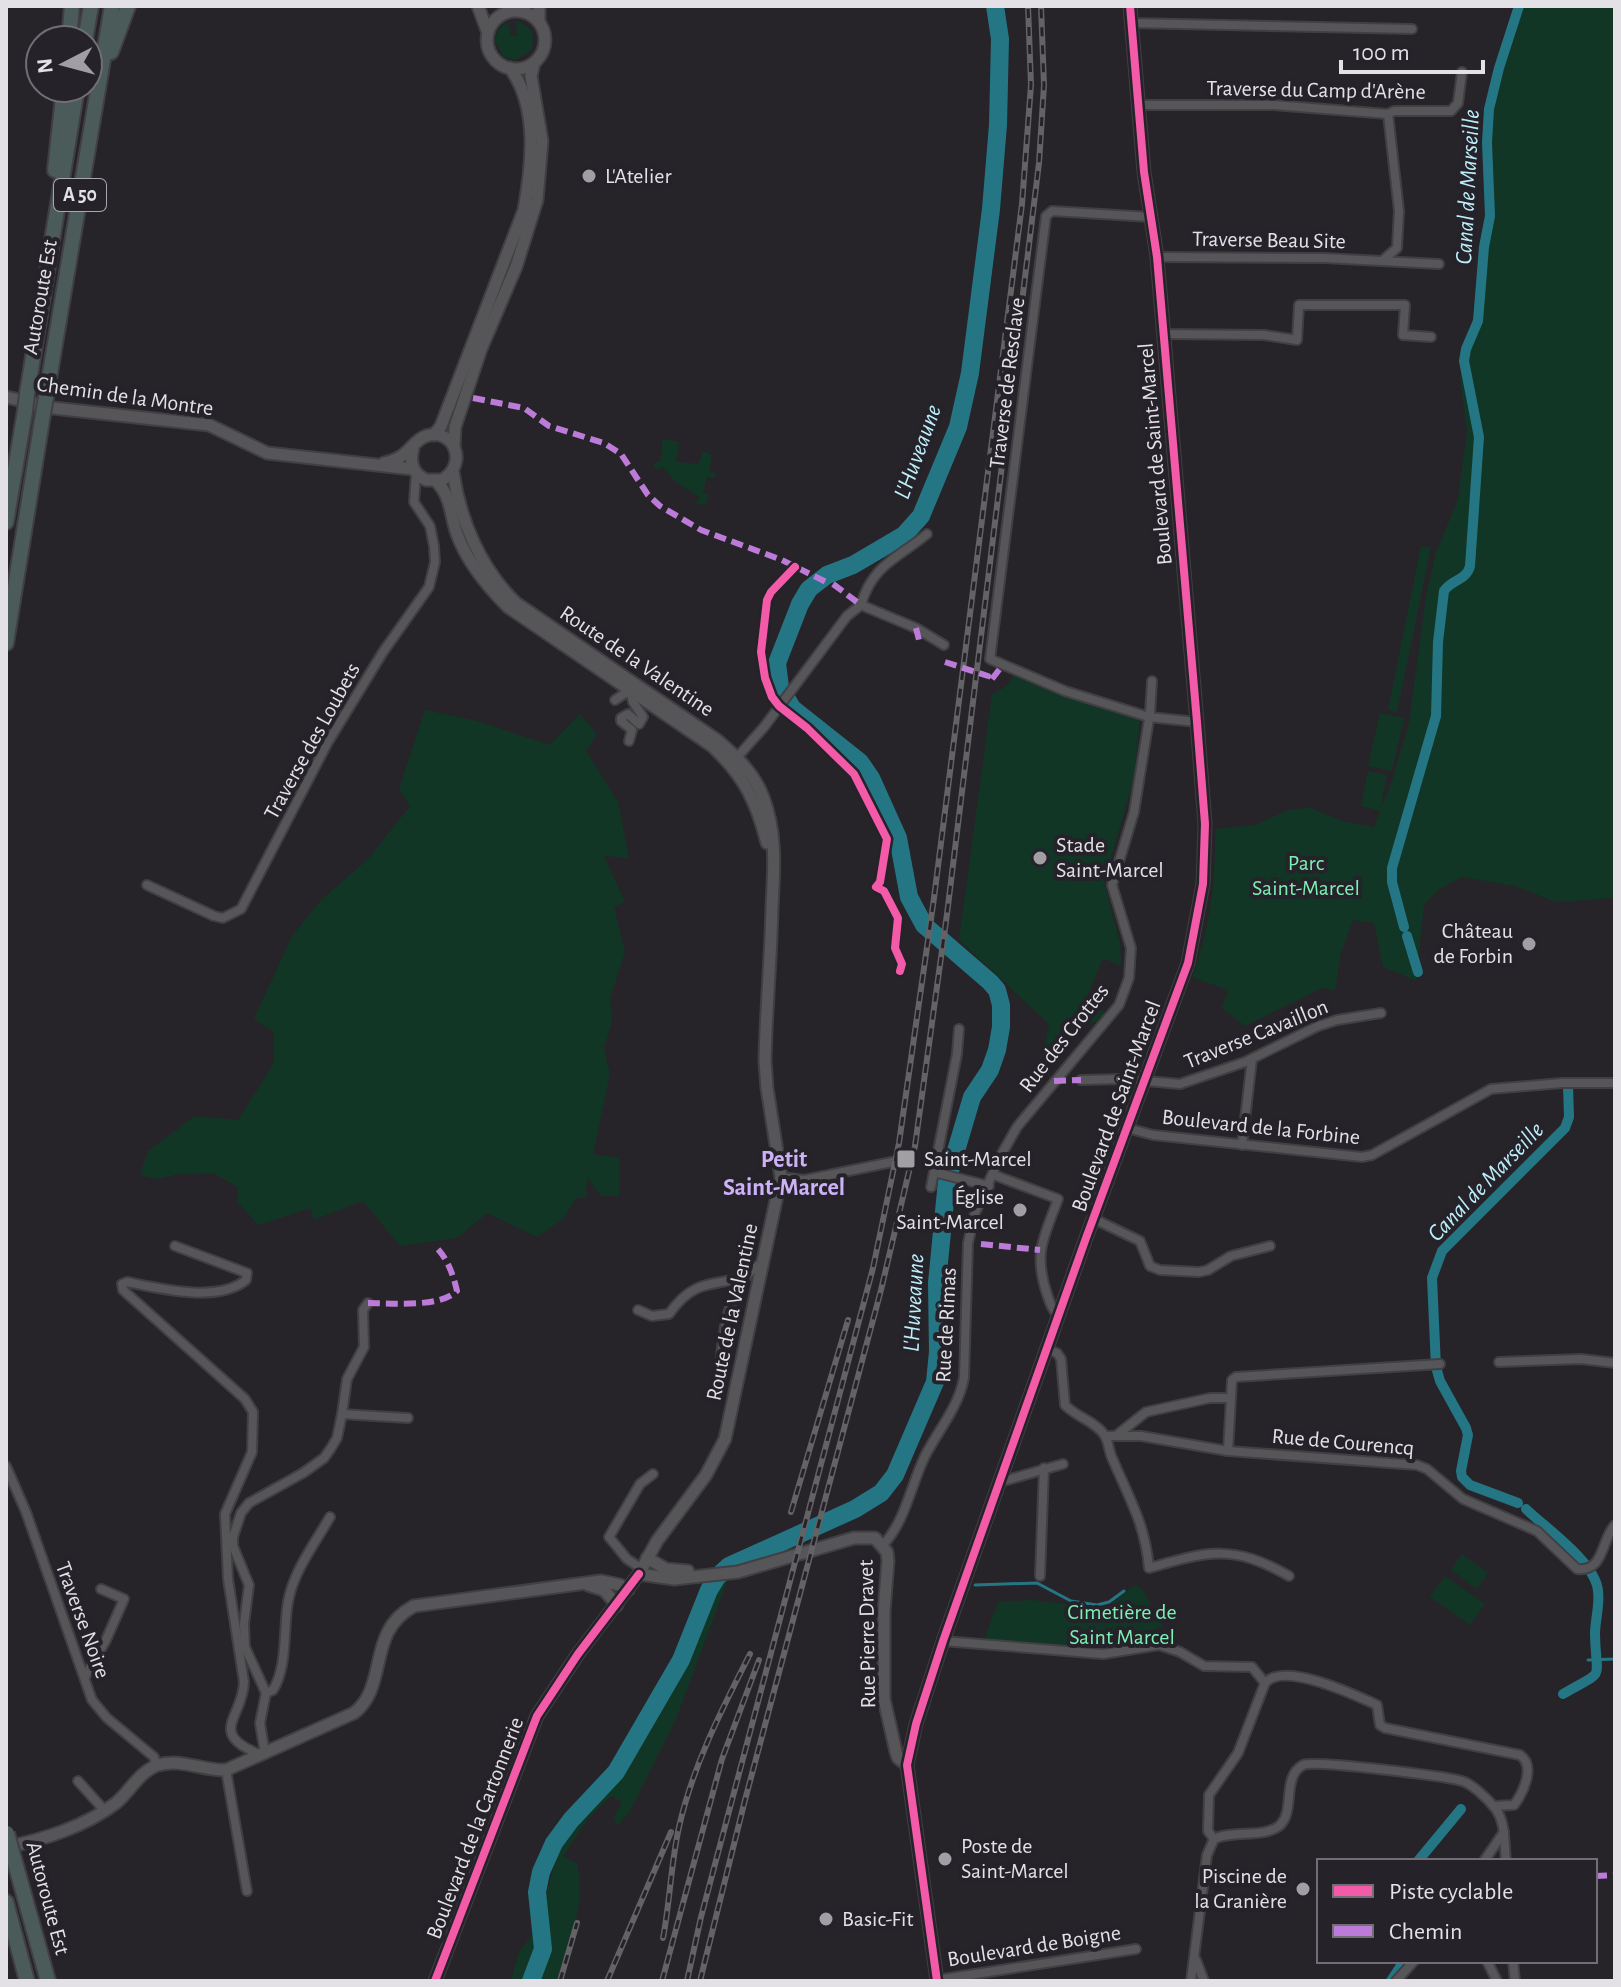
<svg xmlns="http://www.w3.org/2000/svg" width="1621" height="1987" font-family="'Alegreya Sans',sans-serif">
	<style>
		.green { fill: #123626 }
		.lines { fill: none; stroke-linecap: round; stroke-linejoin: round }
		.stream { stroke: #257685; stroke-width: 3 }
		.canal { stroke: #257685; stroke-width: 10 }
		.river { stroke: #257685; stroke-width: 18 }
		.street-casing { stroke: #413f44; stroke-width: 12 }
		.secondary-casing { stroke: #413f44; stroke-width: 15 }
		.highway-casing { stroke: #413f44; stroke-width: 18 }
		.street { stroke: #565558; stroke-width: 8 }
		.secondary { stroke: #565558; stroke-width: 11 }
		.highway { stroke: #4b5b5a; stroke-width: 14 }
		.rail-casing { stroke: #636264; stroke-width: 6 }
		.rail { stroke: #25222a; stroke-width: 3; stroke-dasharray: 9; stroke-linecap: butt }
		.highway-bridge-casing { stroke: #413f44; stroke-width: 18; stroke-linecap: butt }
		.highway-bridge { stroke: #4b5b5a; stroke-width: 14 }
		.quiet { stroke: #bd7bd9; stroke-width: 6; stroke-dasharray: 12 6; stroke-linecap: butt }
		.cycleway-casing { stroke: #25222a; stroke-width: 13 }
		.cycleway { stroke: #f35aa7; stroke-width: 8 }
		.poi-dot { fill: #a19fa4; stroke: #25222a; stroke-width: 3 }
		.labels { text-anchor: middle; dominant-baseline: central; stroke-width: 8; stroke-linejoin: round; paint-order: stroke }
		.shield { fill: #25222a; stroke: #aaa8ae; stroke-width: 2 }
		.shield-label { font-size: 20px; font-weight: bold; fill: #e3e1e6 }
		.street-label { font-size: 22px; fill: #e3e1e6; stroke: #25222a }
		.poi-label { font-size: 22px; fill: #e3e1e6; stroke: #25222a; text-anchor: start }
		.park-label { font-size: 22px; fill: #7cf0b5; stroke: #25222a }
		.water-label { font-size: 24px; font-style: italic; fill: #bceffa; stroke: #25222a }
		.neighbourhood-label { font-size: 24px; font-weight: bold; fill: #ccb1f7; stroke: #25222a }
	</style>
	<rect width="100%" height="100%" fill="#262428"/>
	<g class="green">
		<path d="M 1524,6 L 1615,6 L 1615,898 L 1556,902 L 1515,886 L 1462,877 L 1438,890 L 1424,905 L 1416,981 L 1383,967 L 1374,923 L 1353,920 L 1341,953 L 1335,990 L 1322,988 L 1245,1026 L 1222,1008 L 1228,990 L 1192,977 C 1210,929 1216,881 1215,829 L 1255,825 L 1288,810 L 1310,808 L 1342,821 L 1374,827 L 1380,811 L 1361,806 L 1368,771 L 1387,775 L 1380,809 L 1390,787 L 1409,723 L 1426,597 L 1436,553 L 1458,499 L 1467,432 L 1460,377 L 1480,316 L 1476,285 L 1494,203 L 1491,105 Z"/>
		<path d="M 516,21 C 530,25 537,35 531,50 L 516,60 L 504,57 L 495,41 L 498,30 L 508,22 L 511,36 L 517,36 Z"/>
		<polygon points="663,439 679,442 676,462 699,464 703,451 712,455 709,472 716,473 715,478 707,477 703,493 709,495 705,505 696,503 700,497 677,483 662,467 656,470 653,463 660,462"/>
		<polygon points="1421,546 1431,547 1397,712 1388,710"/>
		<polygon points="1014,675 1115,711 1140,717 1134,779 1104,882 1120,942 1121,966 1103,958 1085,1002 1105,1012 1102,1018 1045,1048 1049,1024 959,940 992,695 1008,685"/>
		<polygon points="425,710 477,721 550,745 580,714 597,734 586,751 618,802 629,858 604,856 625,902 614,907 625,952 610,999 612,1021 604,1049 610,1074 593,1154 619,1158 619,1196 601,1196 587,1177 586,1198 576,1198 563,1219 537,1237 487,1213 457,1238 400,1246 363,1201 313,1220 311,1208 258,1225 237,1201 238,1187 213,1173 179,1174 158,1179 140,1175 148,1151 195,1116 238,1120 274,1063 274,1032 254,1019 292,936 321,900 368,859 410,806 399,789"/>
		<polygon points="1380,713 1404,718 1392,771 1368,766"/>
		<polygon points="1462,1554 1488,1573 1477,1589 1451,1570"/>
		<polygon points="1445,1576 1485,1604 1470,1625 1430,1597"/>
		<path d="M 727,1582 L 676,1719 L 630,1811 L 617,1826 L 614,1818 L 622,1802 L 611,1796 L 587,1820 L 563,1856 L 577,1864 C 586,1907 570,1940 557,1981 L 511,1981 L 519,1952 L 531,1937 L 544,1902 L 556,1859 L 577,1818 L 606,1790 L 676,1653 L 706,1583 Z"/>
		<polygon points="1135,1585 1142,1589 1163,1627 1144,1632 1146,1643 1106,1650 984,1640 998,1602 1032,1600 1099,1608 1109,1606"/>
	</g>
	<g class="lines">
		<g class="stream">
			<polyline points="975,1585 1037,1583 1071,1601 1097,1605 1109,1602 1124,1591"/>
			<polyline points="1588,1660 1615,1659"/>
		</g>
		<g class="canal">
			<path d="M 1404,927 L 1392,882 L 1392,868 L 1436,716 L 1438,642 L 1444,591 C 1451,580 1467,580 1470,566 L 1479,437 L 1464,361 L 1466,349 L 1478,321 L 1484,247 L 1490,216 L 1487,142 L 1489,109 L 1499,68 L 1519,6"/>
			<polyline points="1407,936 1418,972"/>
			<polyline points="1518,1503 1470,1485 1462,1477 1461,1471 1468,1435 1466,1428 1440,1381 1436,1367 1432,1278 1442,1251 1565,1128 1569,1117 1568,1086"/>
			<path d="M 1526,1509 C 1547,1529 1596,1563 1598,1591 C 1600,1605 1595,1620 1595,1634 C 1596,1684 1607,1668 1563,1694"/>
			<polyline points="1418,1861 1461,1809"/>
			<polyline points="1391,1981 1404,1961"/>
		</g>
		<polyline class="river" points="531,1981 543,1949 537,1892 541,1872 554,1843 571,1820 616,1772 681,1660 709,1590 717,1577 729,1566 855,1509 881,1493 895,1475 935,1382 938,1352 937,1283 947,1181 972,1097 990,1070 997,1050 1001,1027 1001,1005 997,990 990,982 924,925 909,897 898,838 871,778 860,762 792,708 780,687 777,663 800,604 809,589 827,575 853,565 904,535 921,516 958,427 970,373 991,209 998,125 1000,39 995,6"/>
		<defs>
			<g id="street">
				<polyline points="1131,23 1412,29"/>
				<polyline points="1137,105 1273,105 1388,114 1394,111 1451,111 1458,103 1462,72"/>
				<polyline points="1151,217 1052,211 1046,216 990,659 1065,691 1149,717 1197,722"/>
				<polyline points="1157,257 1324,258 1439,264"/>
				<polyline points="1382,261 1397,248 1399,211 1388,114"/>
				<polyline points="1163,334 1264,335 1297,340 1299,305 1405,305 1403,335 1431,337"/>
				<path d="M 861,605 C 872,565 898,558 927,534"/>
				<polyline points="861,605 916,628 944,645"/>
				<polyline points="615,700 630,690 633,702 643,717 639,724 628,714 621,718 621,721 632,730 629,741"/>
				<polyline points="733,762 764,727 847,616 861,605"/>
				<polyline points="147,885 214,916 223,918 241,909 328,742 383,652 429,587 435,562 434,546 430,526 414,502 416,474"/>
				<polyline points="1081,1080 1123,1079 1180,1084 1245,1062 1318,1026 1337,1020 1381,1013"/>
				<polyline points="1127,1128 1153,1135 1362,1157 1372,1155 1491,1089 1562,1083 1615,1083"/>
				<polyline points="1242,1145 1252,1059"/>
				<polyline points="934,1172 989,1186"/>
				<path d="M 994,1175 L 1058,1199 C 1044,1238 1033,1252 1047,1294 C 1050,1303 1052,1310 1059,1316"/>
				<polyline points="781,1177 804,1180 892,1162"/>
				<polyline points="931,1187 957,1054 959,1029"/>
				<polyline points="1094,1219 1140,1241 1150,1266 1160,1270 1199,1272 1208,1270 1231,1256 1270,1246"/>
				<path d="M 175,1246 L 247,1273 L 246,1280 C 218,1303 161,1289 127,1282 L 122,1284 L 123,1290 L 245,1399 L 253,1412 L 252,1452 L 225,1514 L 228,1579 L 244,1682 C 243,1718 206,1733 261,1755"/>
				<path d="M 638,1310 L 652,1316 L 669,1314 C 692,1281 709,1285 745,1278"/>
				<path d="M 1047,1349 L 1057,1353 L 1061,1359 L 1065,1405 C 1076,1417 1097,1422 1105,1436 C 1109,1443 1109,1453 1113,1460 C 1130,1500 1145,1524 1149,1568 C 1208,1551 1233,1544 1289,1576"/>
				<polyline points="1499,1362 1581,1359 1615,1363"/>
				<path d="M 719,1392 C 721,1349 722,1287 763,1262"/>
				<polyline points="1231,1398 1232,1380 1236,1377 1440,1364"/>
				<polyline points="342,1414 408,1418"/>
				<polyline points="1117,1435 1146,1412 1210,1398 1231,1398 1228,1451"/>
				<path d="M 1105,1436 L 1141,1436 L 1228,1451 L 1417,1465 L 1427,1469 L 1463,1499 L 1537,1531 L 1577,1569 C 1605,1572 1601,1539 1615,1525"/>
				<polyline points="6,1466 26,1512 92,1700 107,1718 154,1757 156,1766"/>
				<polyline points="1000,1482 1063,1464"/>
				<path d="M 883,1545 C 905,1522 911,1485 925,1456 C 939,1429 958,1408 964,1378 L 968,1243 L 975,1213 L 1000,1157 L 1017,1127 L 1119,1005 L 1129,978 L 1131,948 L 1112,885 L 1134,812 L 1150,713 L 1152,681"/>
				<polyline points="642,1569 627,1559 609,1537 640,1484 653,1474"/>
				<polyline points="1040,1576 1044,1468"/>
				<polyline points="943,1641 1103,1654 1159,1645 1180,1652 1204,1666 1252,1667 1265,1683"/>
				<polyline points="85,1677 106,1640 124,1599 101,1589"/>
				<path d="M 1265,1683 C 1284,1661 1355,1695 1377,1705 L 1380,1725 L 1385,1728 L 1520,1755 C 1536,1766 1523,1793 1514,1805 L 1494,1806"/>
				<polyline points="266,1693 245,1647 244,1624 249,1585 233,1546 233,1537 241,1513 249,1503 303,1473 324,1458 331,1448 337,1438 342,1414 347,1379 364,1347 363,1310 368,1303"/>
				<path d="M 265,1754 L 260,1723 L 266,1693 L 273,1690 C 288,1665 283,1630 288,1602 C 293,1572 315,1543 330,1517"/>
				<polyline points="226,1770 247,1891"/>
				<polyline points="78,1781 105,1811"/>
				<polyline points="1214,1839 1208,1831 1209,1795 1238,1753 1265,1683"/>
				<polyline points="1484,1861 1504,1832"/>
				<polyline points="1196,1960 1204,1981"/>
				<polyline points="1487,1961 1497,1981"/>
				<polyline points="1513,1961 1515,1981"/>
				<polyline points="937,1980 1136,1949"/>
				<path d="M 1191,1981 L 1207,1855 L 1214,1839 C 1232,1830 1264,1838 1279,1826 C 1296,1812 1281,1777 1303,1765 C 1315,1760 1444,1776 1462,1781 C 1472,1784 1488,1799 1495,1808 C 1506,1822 1504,1843 1506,1861"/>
				<polyline points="1396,1981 1414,1961"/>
			</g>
			<g id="secondary">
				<polyline points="478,6 488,33"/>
				<polyline points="539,6 539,22"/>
				<circle cx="516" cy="40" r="29"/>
				<polyline points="6,397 53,408 209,425 267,453 413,469"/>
				<path d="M 434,435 L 441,426 L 524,210 C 532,165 539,107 510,68"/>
				<polyline points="454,446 455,427 481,349 516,267 537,200 542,141 531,76 534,63"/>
				<path d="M 384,463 C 410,458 410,442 426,436 C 454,427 469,464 442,480 L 426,480 C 413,474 409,463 413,449"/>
				<path d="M 436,481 C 452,497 450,515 457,534 C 467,562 487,586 508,607 L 712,746 C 744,776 756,800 767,843"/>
				<polyline points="647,1558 666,1569 688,1571"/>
				<polyline points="639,1574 674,1579 738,1572 854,1538 875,1538 887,1552 888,1561 884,1611 884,1699 896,1752 898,1758 907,1765"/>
				<polyline points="588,1585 604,1590 617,1605"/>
				<path d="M 6,1847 C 43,1840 86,1826 116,1803 C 130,1791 140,1771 158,1765 C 181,1758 203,1771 226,1770 L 354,1713 C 389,1686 366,1631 414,1606 L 601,1581 L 620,1585 L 628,1590"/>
				<path d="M 435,1981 L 537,1716 L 578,1654 L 639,1574 L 657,1541 L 706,1475 L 725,1439 L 781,1177 L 767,1088 L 765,1061 C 766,1009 771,958 772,907 C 774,869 777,833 763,797 C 754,773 736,756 717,740 L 516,603 C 480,568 460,520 453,472"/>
				<polyline points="937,1981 907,1765 916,1724 943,1641 1086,1238 1188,963 1203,884 1205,824 1197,722 1157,257 1144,172 1130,6"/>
			</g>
			<g id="highway">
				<polyline points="69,40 72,6"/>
				<polyline points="85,40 91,6"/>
				<polyline points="111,52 128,6"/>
				<polyline points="55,170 64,88"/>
				<polyline points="27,394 77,88"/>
				<polyline points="46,397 112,6"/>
				<polyline points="6,522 25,411"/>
				<polyline points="6,643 43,414"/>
				<polyline points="14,1859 48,1981"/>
				<polyline points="6,1902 27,1981"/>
			</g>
		</defs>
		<use href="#street" class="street-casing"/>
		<use href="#secondary" class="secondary-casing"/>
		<use href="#highway" class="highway-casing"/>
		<use href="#street" class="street"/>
		<use href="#secondary" class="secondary"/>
		<use href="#highway" class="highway"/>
		<defs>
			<g id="rail">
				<polyline points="791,1512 848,1320"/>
				<path d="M 663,1938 C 670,1901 671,1863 679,1827 C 693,1765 722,1709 750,1654"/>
				<polyline points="560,1981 577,1923"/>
				<polyline points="607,1981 671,1832"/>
				<polyline points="662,1981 722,1759 759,1660"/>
				<polyline points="687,1981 701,1917 873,1268 899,1143 934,898 1022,204 1031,85 1028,6"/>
				<polyline points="700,1981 745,1800 881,1290 915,1146 947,914 1039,163 1044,85 1041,6"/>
			</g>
		</defs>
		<use href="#rail" class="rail-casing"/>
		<use href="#rail" class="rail"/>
		<defs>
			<g id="highway-bridge">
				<polyline points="25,411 27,394"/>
				<polyline points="43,414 46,397"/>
				<polyline points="7,1833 14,1859"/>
			</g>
		</defs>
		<use href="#highway-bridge" class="highway-bridge-casing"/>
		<use href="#highway-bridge" class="highway-bridge"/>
		<g class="quiet">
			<polyline points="473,398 524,408 549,426 604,443 621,454 648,495 660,506 701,530 782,560 830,584"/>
			<polyline points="833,584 861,605"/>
			<polyline points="916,628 920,644"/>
			<polyline points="945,662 988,676 987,679"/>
			<polyline points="992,679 1002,666"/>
			<polyline points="1054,1081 1081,1080"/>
			<polyline points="981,1244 1040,1250"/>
			<path d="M 368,1303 C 391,1303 440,1308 457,1291 C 453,1274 447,1257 434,1245"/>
			<polyline points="1595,1876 1615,1875"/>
		</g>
		<defs>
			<g id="cycleway">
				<polyline points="795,567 771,592 767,600 761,652 765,678 772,697 779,706 807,728 854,774 887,839 880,882 876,887 884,891 898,918 895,948 902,964 900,971"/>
				<polyline points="435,1981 537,1716 578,1654 639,1574"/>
				<polyline points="937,1981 907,1765 916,1724 943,1641 1086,1238 1188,963 1203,884 1205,824 1197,722 1157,257 1144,172 1130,6"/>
			</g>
		</defs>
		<use href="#cycleway" class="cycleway-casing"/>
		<use href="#cycleway" class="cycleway"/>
	</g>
	<g class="poi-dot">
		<circle cx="589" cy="176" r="8"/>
		<circle cx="1040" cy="858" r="8"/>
		<circle cx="1529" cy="944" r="8"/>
		<rect x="896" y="1149" width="20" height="20" rx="4"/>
		<circle cx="1020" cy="1210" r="8"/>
		<circle cx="945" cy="1859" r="8"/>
		<circle cx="1303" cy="1889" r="8"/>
		<circle cx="826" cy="1919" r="8"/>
	</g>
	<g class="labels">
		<rect class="shield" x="54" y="179" width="52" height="32" rx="6"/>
		<g class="shield-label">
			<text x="80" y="195">A 50</text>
		</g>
		<g class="street-label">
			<text transform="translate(1316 90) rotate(1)">Traverse du Camp d'Arène</text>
			<text transform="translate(1269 240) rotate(1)">Traverse Beau Site</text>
			<text transform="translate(40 297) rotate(-80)">Autoroute Est</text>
			<text transform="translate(1007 383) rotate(-83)">Traverse de Resclave</text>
			<text transform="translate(125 396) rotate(8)">Chemin de la Montre</text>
			<text transform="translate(1155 454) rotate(-95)">Boulevard de Saint-Marcel</text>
			<text transform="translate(637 661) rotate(34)">Route de la Valentine</text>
			<text transform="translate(312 741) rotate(-61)">Traverse des Loubets</text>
			<text transform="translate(1256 1034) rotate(-22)">Traverse Cavaillon</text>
			<text transform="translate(1064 1038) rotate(-52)">Rue des Crottes</text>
			<text transform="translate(1116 1106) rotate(-70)">Boulevard de Saint-Marcel</text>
			<text transform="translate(1261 1127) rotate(6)">Boulevard de la Forbine</text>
			<text transform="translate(732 1312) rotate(-78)">Route de la Valentine</text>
			<text transform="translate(946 1325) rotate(-87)">Rue de Rimas</text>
			<text transform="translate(1343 1442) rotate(5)">Rue de Courencq</text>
			<text transform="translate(83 1620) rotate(70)">Traverse Noire</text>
			<text transform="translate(867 1634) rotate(-91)">Rue Pierre Dravet</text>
			<text transform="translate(475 1828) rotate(-69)">Boulevard de la Cartonnerie</text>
			<text transform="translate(48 1898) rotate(75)">Autoroute Est</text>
			<text transform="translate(1034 1946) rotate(-9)">Boulevard de Boigne</text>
		</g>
		<g class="poi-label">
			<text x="605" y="176">L'Atelier</text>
			<text x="1056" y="845">Stade<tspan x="1056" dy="25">Saint-Marcel</tspan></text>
			<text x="1513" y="931" text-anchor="end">Château<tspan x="1513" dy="25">de Forbin</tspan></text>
			<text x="924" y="1159">Saint-Marcel</text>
			<text x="1004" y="1197" text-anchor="end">Église<tspan x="1004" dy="25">Saint-Marcel</tspan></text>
			<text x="961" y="1846">Poste de<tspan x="961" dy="25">Saint-Marcel</tspan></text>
			<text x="1287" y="1876" text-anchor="end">Piscine de<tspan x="1287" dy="25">la Granière</tspan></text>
			<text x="842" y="1919">Basic-Fit</text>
		</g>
		<g class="park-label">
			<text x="1306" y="863">Parc<tspan x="1306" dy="25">Saint-Marcel</tspan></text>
			<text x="1122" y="1612">Cimetière de<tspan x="1122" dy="25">Saint Marcel</tspan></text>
		</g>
		<g class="water-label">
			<text transform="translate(1468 187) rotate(-87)">Canal de Marseille</text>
			<text transform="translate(918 452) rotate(-70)">L'Huveaune</text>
			<text transform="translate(1486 1182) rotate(-46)">Canal de Marseille</text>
			<text transform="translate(914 1303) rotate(-87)">L'Huveaune</text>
		</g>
		<g class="neighbourhood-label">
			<text x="784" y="1160">Petit<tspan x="784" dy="28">Saint-Marcel</tspan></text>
		</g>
	</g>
	<rect width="1621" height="1987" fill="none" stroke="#e3e1e6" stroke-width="16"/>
	<rect x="1317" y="1859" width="280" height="104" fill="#25222a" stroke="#716e75" stroke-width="2"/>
	<rect x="1333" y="1885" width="40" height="12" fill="#f35aa7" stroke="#716e75" stroke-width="2"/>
	<text x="1389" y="1899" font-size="24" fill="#e3e1e6">Piste cyclable</text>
	<rect x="1333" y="1925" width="40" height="12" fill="#bd7bd9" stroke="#716e75" stroke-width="2"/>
	<text x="1389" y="1939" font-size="24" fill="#e3e1e6">Chemin</text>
	<g transform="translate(64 64) rotate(264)"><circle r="38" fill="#25222a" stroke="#716e75" stroke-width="2"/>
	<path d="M0-6L14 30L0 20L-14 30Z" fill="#a19fa4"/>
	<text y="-12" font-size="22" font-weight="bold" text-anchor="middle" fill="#e3e1e6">N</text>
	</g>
	<path d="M1341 60v12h142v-12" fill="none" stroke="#e3e1e6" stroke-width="4"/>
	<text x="1353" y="60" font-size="24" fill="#e3e1e6" stroke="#25222a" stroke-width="6" paint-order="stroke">100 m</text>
</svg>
